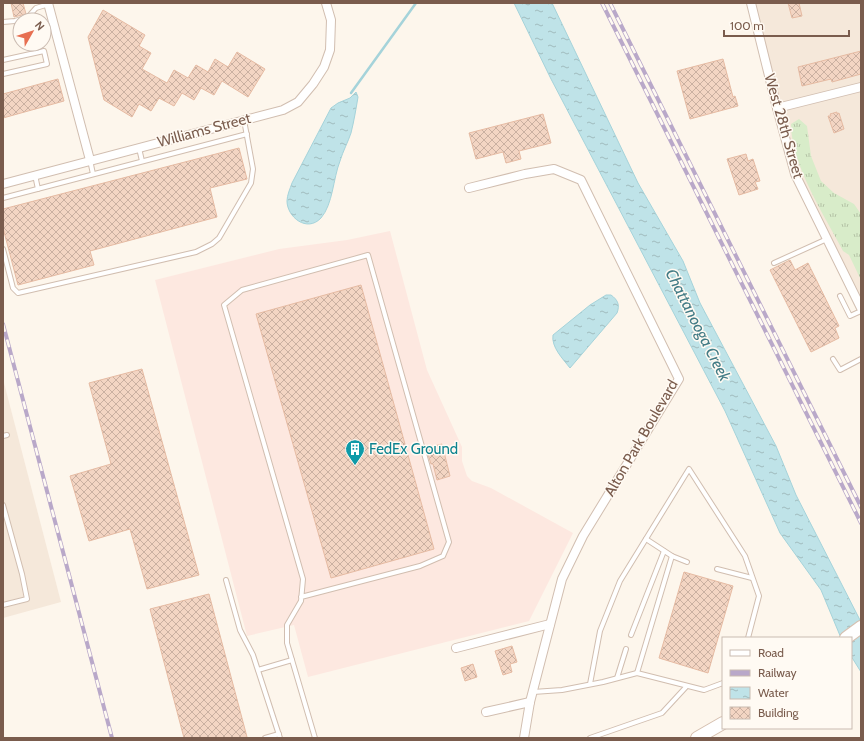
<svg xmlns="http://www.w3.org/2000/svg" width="864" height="741" font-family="Cabin,sans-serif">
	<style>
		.residential { fill: #f5e8da }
		.commercial { fill: #fde8e0 }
		.grass { fill: url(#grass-tufts) }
		.water { fill: url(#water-ripples); stroke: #a5d3da }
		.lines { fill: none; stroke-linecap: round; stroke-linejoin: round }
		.stream { stroke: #a5d3da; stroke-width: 2.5 }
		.building { fill: url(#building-cross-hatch); stroke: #e6bba3 }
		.lane-casing { stroke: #d1beb0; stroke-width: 6 }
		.street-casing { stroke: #d1beb0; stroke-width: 10 }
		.secondary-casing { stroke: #d6c0b0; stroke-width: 14 }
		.lane { stroke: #fff; stroke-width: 4 }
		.street { stroke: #fff; stroke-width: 8 }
		.secondary { stroke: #fff; stroke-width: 12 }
		.rail-casing { stroke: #b9a8c9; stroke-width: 4 }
		.rail { stroke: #fffaf3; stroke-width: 2.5; stroke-dasharray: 8; stroke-linecap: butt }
		.labels { text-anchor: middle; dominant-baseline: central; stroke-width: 3; stroke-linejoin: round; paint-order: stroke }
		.street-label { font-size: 15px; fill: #7a5c4d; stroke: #fffaf3 }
		.culture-label { font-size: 15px; fill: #0d838f; stroke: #fffaf3; text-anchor: start }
		.water-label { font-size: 16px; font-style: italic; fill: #437c86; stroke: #fffaf3 }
	</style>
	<defs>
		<pattern id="grass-tufts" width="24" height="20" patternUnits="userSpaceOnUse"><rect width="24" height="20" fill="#d8ecc9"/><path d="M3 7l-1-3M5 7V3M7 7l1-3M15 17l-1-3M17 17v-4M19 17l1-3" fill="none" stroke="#b4c2a5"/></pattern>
		<pattern id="water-ripples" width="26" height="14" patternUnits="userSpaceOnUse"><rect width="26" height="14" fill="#bfe3e8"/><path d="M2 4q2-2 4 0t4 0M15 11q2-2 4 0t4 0" fill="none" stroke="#a0bbbe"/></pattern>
		<pattern id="building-cross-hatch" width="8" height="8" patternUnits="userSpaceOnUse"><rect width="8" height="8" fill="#f3d5c3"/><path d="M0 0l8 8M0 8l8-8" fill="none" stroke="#cab0a1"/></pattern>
	</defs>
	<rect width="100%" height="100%" fill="#fdf6ec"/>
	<g class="residential">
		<polygon points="751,3 861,3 861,308 795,174"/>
		<polygon points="3,379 61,602 3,618"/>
	</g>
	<polygon class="commercial" points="390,231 427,370 462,447 462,461 467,476 472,481 491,488 573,533 529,621 308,677 294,625 247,636 155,280 279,249 347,240"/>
	<path class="grass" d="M 799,119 L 807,126 L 811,156 L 821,181 L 834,193 L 854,204 L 861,214 L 861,280 L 849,255 L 843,251 C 824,215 791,164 791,124 Z"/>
	<g class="water">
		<polygon points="514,3 552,3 638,183 683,261 700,303 776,446 796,495 861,622 861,672 851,656 851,638 841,638 821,590 780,533 725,411 551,79"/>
		<path d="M 356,92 L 358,97 C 356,109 354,121 351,133 C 348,142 343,151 340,161 C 333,179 333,204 321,218 C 307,233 287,217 287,201 C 287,195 290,189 292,183 L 331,108 L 338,103 L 350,98 Z"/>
		<path d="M 606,295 L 611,295 C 618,300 620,305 617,313 L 570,368 C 563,359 551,347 553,335 L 590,305 Z"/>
	</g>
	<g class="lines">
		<polyline class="stream" points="351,93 416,3"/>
	</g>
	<g class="building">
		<polygon points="11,3 23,3 26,14 14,17"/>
		<polygon points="788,3 799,3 802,16 792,18"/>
		<polygon points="103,10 145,35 139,46 151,53 142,69 167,83 174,70 188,78 196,65 208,72 215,59 228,67 237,52 265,69 248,97 222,81 214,95 201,88 194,100 182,93 174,106 159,98 151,111 139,104 132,117 104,100 88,37"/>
		<polygon points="861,51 861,74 832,82 831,79 802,86 798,67"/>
		<polygon points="723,59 733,97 735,96 738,106 690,119 677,71"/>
		<polygon points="58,79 64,101 3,118 3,94"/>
		<polygon points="837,112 837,114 839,113 844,129 834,133 828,116 831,116 830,114"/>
		<polygon points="543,114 551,143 519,151 521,159 506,163 503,152 476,159 469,133"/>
		<polygon points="239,148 247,179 210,188 217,217 90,251 94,265 18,285 3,228 3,209"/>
		<polygon points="746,154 748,161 753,159 760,181 755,182 758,189 739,195 727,159"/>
		<polygon points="790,260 795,270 808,263 839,326 835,328 839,338 811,352 770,270"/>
		<polygon points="361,285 434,549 331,578 256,314"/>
		<polygon points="142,369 199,575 147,589 130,529 89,541 70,476 111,464 89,383"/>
		<polygon points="442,444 450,476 437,480 433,464 431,464 426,448"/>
		<polygon points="684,572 733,586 708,673 659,658"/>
		<polygon points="209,594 247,737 242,738 184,738 150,609"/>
		<polygon points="512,646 517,662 510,664 512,672 503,675 495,651"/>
		<polygon points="473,664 477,677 465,681 461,668"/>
	</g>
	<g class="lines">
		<defs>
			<g id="lane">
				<polyline points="3,22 15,21 28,17 36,8 49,4"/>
				<polyline points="3,60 44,51 47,64 3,74"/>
				<polyline points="139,148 142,161"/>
				<polyline points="90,160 93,174"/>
				<polyline points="35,175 38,189"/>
				<polyline points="3,198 247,134"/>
				<polyline points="3,249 13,288 18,293 196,252 212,244 219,238 251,183 253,169 244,120"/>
				<polyline points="774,263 827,239"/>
				<polyline points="840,296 850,316 861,311"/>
				<polyline points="833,359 840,370 861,359"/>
				<polyline points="3,436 7,435"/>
				<polyline points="3,505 22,574 27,599 3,605"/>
				<polyline points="646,539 672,556"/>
				<polyline points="717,569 752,578"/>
				<polyline points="226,580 240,630 253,655 280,738"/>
				<polyline points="301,597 420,566 443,556 449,542 368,255 242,290 224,305 303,579 301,601 287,625 287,643 315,738"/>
				<polyline points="631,635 664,551"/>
				<polyline points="258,670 292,660"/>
				<polyline points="637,673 672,556 687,562"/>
				<polyline points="617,678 626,649"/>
				<polyline points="590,684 600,631 620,581 689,469 745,556 759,596 748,638"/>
				<polyline points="533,692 562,690 603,682 637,673 704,690 723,683"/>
				<polyline points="265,738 279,734"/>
				<polyline points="590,738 662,713 686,687"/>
			</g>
			<g id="street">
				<polyline points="48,3 90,160"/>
				<polyline points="751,3 777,108 795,174 861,308"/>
				<polyline points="777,108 861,87"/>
				<polyline points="3,184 283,110 298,102 313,84 324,67 330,50 331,20 326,3"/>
				<polyline points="469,188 525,174 554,169 581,180 679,379 583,536 562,579 530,702 524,738"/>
				<polyline points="456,648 550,624"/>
				<polyline points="486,712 530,702"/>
			</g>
			<g id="secondary">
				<polyline points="846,638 861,627"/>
				<polyline points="697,738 723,723"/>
			</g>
		</defs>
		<use href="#lane" class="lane-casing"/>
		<use href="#street" class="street-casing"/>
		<use href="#secondary" class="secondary-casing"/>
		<use href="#lane" class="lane"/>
		<use href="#street" class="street"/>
		<use href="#secondary" class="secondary"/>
		<defs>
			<g id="rail">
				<polyline points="602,3 861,523"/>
				<polyline points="610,3 861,507"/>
				<polyline points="3,324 112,738"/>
			</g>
		</defs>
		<use href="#rail" class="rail-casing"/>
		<use href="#rail" class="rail"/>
	</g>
	<defs>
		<symbol id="building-pin" viewBox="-11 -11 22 30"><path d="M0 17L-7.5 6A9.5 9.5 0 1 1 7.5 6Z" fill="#0f9aa8" stroke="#fffaf3"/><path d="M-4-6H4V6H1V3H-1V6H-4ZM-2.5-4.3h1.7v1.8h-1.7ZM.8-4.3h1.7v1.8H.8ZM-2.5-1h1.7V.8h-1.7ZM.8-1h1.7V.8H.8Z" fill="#fff"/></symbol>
	</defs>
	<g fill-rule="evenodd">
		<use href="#building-pin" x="344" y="438" width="22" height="30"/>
	</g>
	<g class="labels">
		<g class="street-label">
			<text transform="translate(784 126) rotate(74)">West 28th Street</text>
			<text transform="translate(204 130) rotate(-15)">Williams Street</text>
			<text transform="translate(641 438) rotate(-60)">Alton Park Boulevard</text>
		</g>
		<g class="culture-label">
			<text x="369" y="449">FedEx Ground</text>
		</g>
		<g class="water-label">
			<text transform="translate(698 325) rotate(63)">Chattanooga Creek</text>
		</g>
	</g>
	<rect width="864" height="741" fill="none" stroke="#7a5c4d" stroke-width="8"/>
	<rect x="722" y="637" width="130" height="92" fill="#fffaf3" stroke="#cabbb1"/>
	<rect x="730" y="650" width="20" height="6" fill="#ffffff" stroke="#cabbb1"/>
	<text x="758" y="657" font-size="12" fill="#7a5c4d">Road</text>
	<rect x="730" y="670" width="20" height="6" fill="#b9a8c9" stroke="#cabbb1"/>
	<text x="758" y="677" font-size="12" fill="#7a5c4d">Railway</text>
	<rect x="730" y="687" width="20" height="12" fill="url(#water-ripples)" stroke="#cabbb1"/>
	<text x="758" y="697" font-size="12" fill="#7a5c4d">Water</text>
	<rect x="730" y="707" width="20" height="12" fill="url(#building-cross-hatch)" stroke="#cabbb1"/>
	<text x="758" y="717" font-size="12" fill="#7a5c4d">Building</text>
	<g transform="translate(32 32) rotate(51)"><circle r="19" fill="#fffaf3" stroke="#cabbb1"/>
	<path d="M0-3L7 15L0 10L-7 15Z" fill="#e76f51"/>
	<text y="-6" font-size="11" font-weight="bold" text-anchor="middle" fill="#7a5c4d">N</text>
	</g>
	<path d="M724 30v6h125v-6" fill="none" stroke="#7a5c4d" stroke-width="2"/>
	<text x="730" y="30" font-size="12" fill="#7a5c4d" stroke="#fffaf3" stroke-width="3" paint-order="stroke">100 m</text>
</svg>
